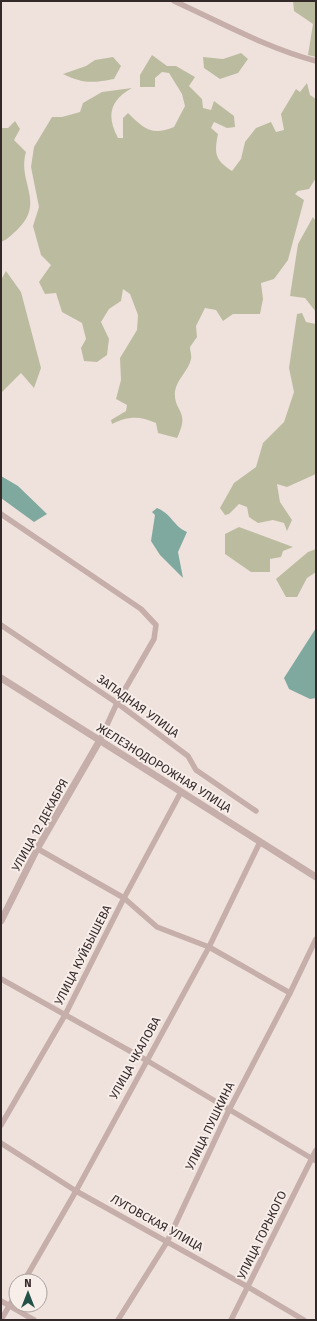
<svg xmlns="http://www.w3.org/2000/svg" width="317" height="1321" font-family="'Fira Sans',sans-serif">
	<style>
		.green { fill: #bbbc9f }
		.water { fill: #7fa99f }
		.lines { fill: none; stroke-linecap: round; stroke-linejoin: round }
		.minor { stroke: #c6afaa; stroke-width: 5.5 }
		.tertiary { stroke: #c6afaa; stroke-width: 7 }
		.labels { text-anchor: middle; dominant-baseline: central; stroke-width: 4; stroke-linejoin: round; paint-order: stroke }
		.street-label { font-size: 12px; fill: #342929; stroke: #f7ede9 }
	</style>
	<rect width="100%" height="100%" fill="#efe2dd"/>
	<g class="green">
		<polygon points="293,1 316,1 316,57 308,55 313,24 294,11"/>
		<polygon points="241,53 248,59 238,73 220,79 204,68 203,57 223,59"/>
		<path d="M 152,55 L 167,66 L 176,66 L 195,77 L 189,86 L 202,99 L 203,108 L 211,110 L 214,101 L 234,116 L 235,127 L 227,128 L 214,122 L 211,128 L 218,134 C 214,154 215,160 232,171 L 241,159 L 245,142 L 256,128 L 271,122 L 276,132 L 284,130 L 281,114 L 296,89 L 300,92 L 307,83 L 310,95 L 316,99 L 316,178 L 309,189 L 298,191 L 295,194 L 304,200 L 288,260 L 274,279 L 261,283 L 263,299 L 260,314 L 233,314 L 223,321 L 216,310 L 205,308 L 196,326 L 197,337 L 190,347 C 190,351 192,356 191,359 C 189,370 177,379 175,391 C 173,413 191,409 177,438 L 158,433 L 156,423 C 139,416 129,416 112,424 L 111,420 L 126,411 L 127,405 L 116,399 L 121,380 L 120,358 L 137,330 L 138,315 L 130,294 L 123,289 L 121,301 L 109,309 L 101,322 L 109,339 L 107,355 L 97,362 L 84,361 L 81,348 L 86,339 L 82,323 L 62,312 L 56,293 L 45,294 L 39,282 L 51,265 L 41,255 L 33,226 L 39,207 L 31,167 L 34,147 L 52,117 L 62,117 L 80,112 L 83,103 L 102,92 L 132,88 C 110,100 106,116 118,138 L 123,138 L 123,118 L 128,113 C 144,129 152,136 174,127 L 185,106 L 182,94 L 169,73 L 162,72 L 155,78 L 155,87 L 140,87 L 140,75 Z"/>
		<path d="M 113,57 L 121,66 L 114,79 C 92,83 84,84 63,74 L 86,66 L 95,60 Z"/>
		<path d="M 15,121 L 20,129 L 14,140 L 26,152 C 17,183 47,203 16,231 C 11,235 7,240 1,242 L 1,128 L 8,128 Z"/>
		<polygon points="313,217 316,222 316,312 305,298 290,296 298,244"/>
		<polygon points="6,271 21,292 41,368 34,388 21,373 1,393 1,280"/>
		<polygon points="302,313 306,322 316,324 316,474 287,487 277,484 280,502 292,520 287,531 284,523 273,520 258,523 249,517 247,507 239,504 229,514 225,515 220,508 234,483 256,467 263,443 284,422 294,392 289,368 297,314"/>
		<polygon points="239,527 293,547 283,551 281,557 270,559 270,572 251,572 225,554 225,534"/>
		<polygon points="316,549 316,572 307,578 297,597 286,597 276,579 308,552"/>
	</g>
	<g class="water">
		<polygon points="1,476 18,486 47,514 34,522 1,498"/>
		<path d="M 157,508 C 173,515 173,526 187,532 L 178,552 L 183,578 L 160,555 L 151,541 L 155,515 L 152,512 Z"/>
		<polygon points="316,628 316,698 310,699 289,689 284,678"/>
	</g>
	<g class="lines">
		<g class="minor">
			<path d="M 174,1 C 220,22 267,48 316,61"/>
			<polyline points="1,514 141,609 156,625 154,639 117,703 100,740"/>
			<polyline points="1,625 117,703 188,756 196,770 256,811"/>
			<polyline points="38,849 124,898 157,927 209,947 290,993"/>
			<polyline points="1,979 146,1060 316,1161"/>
			<polyline points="1,1125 65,1015 124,898 181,792"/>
			<polyline points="1,1143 76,1191 248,1287 304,1320"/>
			<polyline points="24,1281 76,1191 209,947 260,842"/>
			<polyline points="1,1301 34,1320"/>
			<polyline points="1,1320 16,1294"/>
			<polyline points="118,1320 167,1242 229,1110 290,993 316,939"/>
			<polyline points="231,1320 316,1150"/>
		</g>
		<g class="tertiary">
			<polyline points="1,678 316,877"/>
			<polyline points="1,921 37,849 100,740"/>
		</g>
	</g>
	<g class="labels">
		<g class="street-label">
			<text transform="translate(138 706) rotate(36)">ЗАПАДНАЯ УЛИЦА</text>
			<text transform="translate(164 768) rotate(32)">ЖЕЛЕЗНОДОРОЖНАЯ УЛИЦА</text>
			<text transform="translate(40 825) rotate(-61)">УЛИЦА 12 ДЕКАБРЯ</text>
			<text transform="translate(83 955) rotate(-63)">УЛИЦА КУЙБЫШЕВА</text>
			<text transform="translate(135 1058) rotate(-61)">УЛИЦА ЧКАЛОВА</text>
			<text transform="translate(210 1126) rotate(-64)">УЛИЦА ПУШКИНА</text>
			<text transform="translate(157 1223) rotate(29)">ЛУГОВСКАЯ УЛИЦА</text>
			<text transform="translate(262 1235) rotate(-64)">УЛИЦА ГОРЬКОГО</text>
		</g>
	</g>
	<rect width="317" height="1321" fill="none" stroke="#342929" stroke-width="4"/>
	<g transform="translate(28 1293)"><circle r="19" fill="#f7ede9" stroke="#a99f9c"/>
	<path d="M0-3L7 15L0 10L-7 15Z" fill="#235147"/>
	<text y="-6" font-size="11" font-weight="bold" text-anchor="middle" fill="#342929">N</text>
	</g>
</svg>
